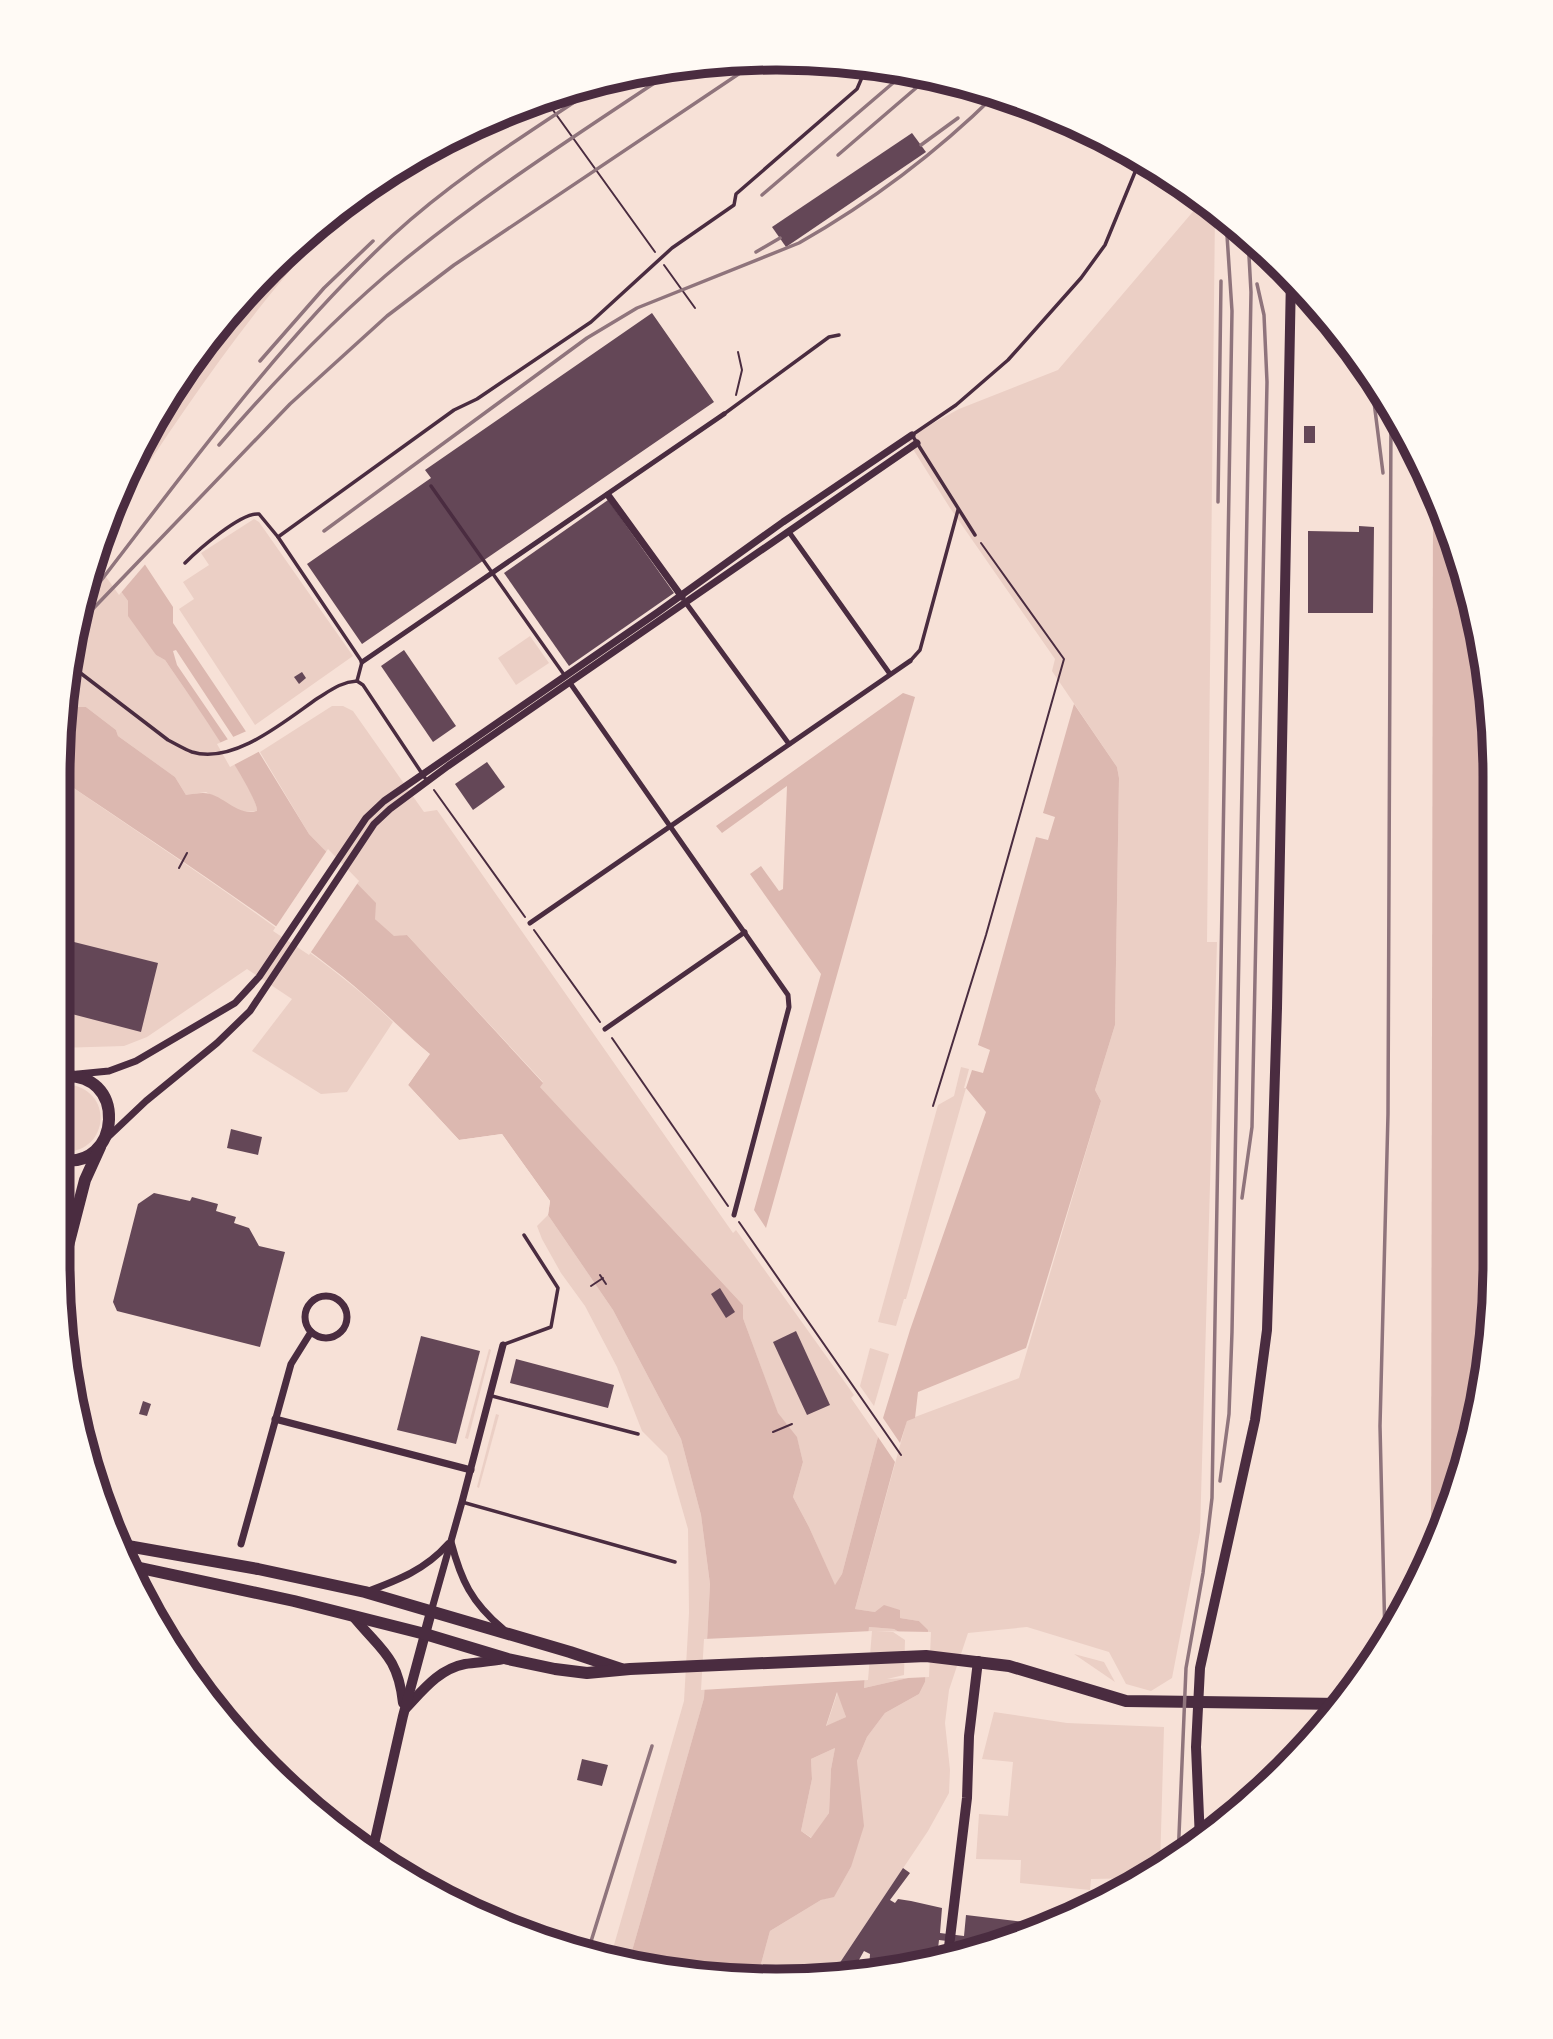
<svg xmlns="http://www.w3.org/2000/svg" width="1553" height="2039" font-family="Poppins,sans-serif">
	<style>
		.green { fill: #ebcfc5 }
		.water { fill: #dcb8b0; fill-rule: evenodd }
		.pier { fill: #f7e1d7 }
		.building { fill: #644757 }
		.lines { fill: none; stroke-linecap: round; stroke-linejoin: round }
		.path { stroke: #4a2c40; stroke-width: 2 }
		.service { stroke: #4a2c40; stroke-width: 3.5 }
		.pedestrian { stroke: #4a2c40; stroke-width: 5 }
		.minor { stroke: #4a2c40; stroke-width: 7 }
		.tertiary { stroke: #4a2c40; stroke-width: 10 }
		.secondary { stroke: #4a2c40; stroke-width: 10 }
		.primary { stroke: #4a2c40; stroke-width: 12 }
		.rail { stroke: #8f747c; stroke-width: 3.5 }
		.rim { fill: none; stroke: #4a2c40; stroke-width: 9 }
	</style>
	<rect width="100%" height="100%" fill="#f7e1d7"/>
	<g class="green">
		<path d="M 379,178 C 344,212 308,248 277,286 C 217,359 165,438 113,517 L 111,513 L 132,458 L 190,365 L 192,367 L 329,218 Z"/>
		<polygon points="1202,201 1215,211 1207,942 1217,942 1200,1532 1172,1678 1151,1691 1126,1684 1109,1652 1027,1627 968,1633 949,1690 945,1723 950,1770 949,1793 928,1831 829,1979 765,1976 767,1970 761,1964 770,1931 821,1900 834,1896 851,1867 858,1782 857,1761 867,1737 885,1713 919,1694 925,1682 927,1630 919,1621 900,1618 900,1610 875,1612 855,1609 907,1420 1019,1378 1101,1101 1095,1090 1115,1025 1119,778 1117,767 1052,671 1055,659 950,508 906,438 959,409 1058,370"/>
		<polygon points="254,519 259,522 353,656 255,725 179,609 194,599 183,582 209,565 201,553"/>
		<path d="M 95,556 L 128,601 L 156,655 L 165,660 C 180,682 259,793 257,811 L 239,811 L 206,792 L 186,795 L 175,777 L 118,736 L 116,730 L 86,707 L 77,707 L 64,700 L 82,590 Z"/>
		<polygon points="530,636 549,663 516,685 498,658"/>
		<polygon points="332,706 343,706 353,711 424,812 437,810 733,1233 736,1230 854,1395 851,1398 878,1437 842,1574 835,1586 809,1527 793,1497 803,1462 797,1438 778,1414 743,1318 743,1305 539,1086 543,1082 407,935 394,937 375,919 375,903 309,834 260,752"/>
		<path d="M 59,778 C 130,827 202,874 272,925 C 314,956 356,985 393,1022 L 347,1092 L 321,1094 L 252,1051 L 292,999 L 247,969 L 147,1037 L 124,1046 L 58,1048 Z"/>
		<polygon points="961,1067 969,1069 964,1088 966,1088 906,1299 904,1299 896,1326 878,1322 938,1105 954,1096"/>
		<path d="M 66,1084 C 118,1089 108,1159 58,1151 L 58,1086 Z"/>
		<polygon points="548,1215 613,1310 681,1439 701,1515 710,1584 704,1698 628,1965 610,1959 684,1701 689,1613 688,1529 667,1456 642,1431 617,1367 585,1306 561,1273 542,1239 537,1226"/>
		<polygon points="870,1348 889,1354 874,1406 860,1386"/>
		<polygon points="489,1349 491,1350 468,1439 465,1438"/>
		<polygon points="496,1414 499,1415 479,1488 477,1487"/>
		<polygon points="869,1627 894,1629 909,1638 908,1678 864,1688"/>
		<polygon points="1074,1654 1104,1662 1115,1682"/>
		<polygon points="838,1691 846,1717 826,1727"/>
		<polygon points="994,1712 1067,1723 1164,1727 1160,1868 1140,1878 1091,1879 1090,1890 1020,1883 1021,1860 976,1859 979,1814 1008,1816 1013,1762 982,1759"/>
		<polygon points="835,1748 831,1769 829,1813 812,1838 801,1831 812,1779 811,1759"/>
	</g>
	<g class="water">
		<polygon points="1433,497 1457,545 1489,683 1489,1357 1457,1494 1431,1547"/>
		<path d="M 111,513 L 173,607 L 173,623 L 249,736 L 309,834 L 376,903 L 375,919 L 394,936 L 407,935 L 543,1083 L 540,1087 L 743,1305 L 743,1318 L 778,1413 L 797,1437 L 803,1462 L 793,1497 L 809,1527 L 835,1585 L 842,1574 L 878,1437 L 895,1462 L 855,1609 L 875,1612 L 884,1605 L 900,1610 L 900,1618 L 919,1621 L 928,1630 L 925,1682 L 919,1694 L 885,1713 L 867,1737 L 857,1761 L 864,1826 L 851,1867 L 834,1897 L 821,1900 L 770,1931 L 761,1964 L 767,1970 L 765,1976 L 636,1967 L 628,1965 L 704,1698 L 710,1584 L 701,1515 L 681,1439 L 613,1310 L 548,1215 L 550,1201 L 502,1134 L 459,1140 L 408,1085 L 429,1054 C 400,1028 373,1001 342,976 C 252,905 154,843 59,778 L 59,730 L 64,699 L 77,707 L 86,707 L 116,730 L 118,736 L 175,777 L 186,795 C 191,794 198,793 203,793 C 223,793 234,816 257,811 C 258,793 180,682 165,660 L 156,655 L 128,616 L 128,601 L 95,556 ZM 176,650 L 236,741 L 231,744 L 177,665 L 173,651 ZM 869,1627 L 894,1629 L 909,1638 L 908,1678 L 864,1688 ZM 837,1692 L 846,1717 L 826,1726 ZM 835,1748 L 831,1769 L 829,1813 L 811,1838 L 801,1831 L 812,1779 L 811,1759 Z"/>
		<polygon points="903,693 915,697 766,1228 754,1210 821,974 750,874 761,866 779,891 783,889 787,786 722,833 716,826"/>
		<polygon points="1074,704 1117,767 1119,778 1115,1025 1095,1090 1101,1101 1026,1348 918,1392 915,1418 907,1421 900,1443 883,1418 910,1330 986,1112 966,1088 972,1070 983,1073 990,1050 978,1045 1036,837 1048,840 1055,817 1043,813"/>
	</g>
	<g class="pier">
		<polygon points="115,513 148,561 119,595 94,560 106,527"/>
		<polygon points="249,730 262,750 230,767 217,744"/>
		<polygon points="328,849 359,881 309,955 273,931"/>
		<polygon points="412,1039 430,1054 408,1085 459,1140 502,1134 550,1201 548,1215 545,1211 547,1202 500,1138 457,1143 405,1087 405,1083 425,1055 410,1041"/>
		<polygon points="872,1631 868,1680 701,1690 704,1639"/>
		<polygon points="876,1631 931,1632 929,1677 887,1679 904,1675 905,1640 893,1632"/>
	</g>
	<g class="building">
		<polygon points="912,133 926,152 786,247 772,227"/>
		<polygon points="652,313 714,402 362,644 307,564 431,478 425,470"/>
		<rect x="1304" y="426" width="11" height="17"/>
		<polygon points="608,500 674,593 569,666 504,573"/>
		<polygon points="1359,526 1374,527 1373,613 1308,613 1308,531 1359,532"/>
		<polygon points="404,650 456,726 433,742 381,666"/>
		<polygon points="302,672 306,678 299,684 294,677"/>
		<polygon points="487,762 505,787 473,810 455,784"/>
		<polygon points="66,940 158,963 141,1032 68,1013 66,1021 58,1019 59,969"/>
		<polygon points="231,1129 262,1137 258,1155 227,1148"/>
		<polygon points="154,1193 190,1201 192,1197 218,1204 216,1211 236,1217 234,1223 249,1228 259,1246 285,1252 260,1347 117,1311 113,1302 138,1204"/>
		<polygon points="720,1288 735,1312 726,1318 711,1294"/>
		<polygon points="796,1331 830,1405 807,1415 773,1342"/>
		<polygon points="421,1336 480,1351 456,1444 397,1430"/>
		<polygon points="516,1359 614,1385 608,1408 510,1383"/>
		<polygon points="143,1401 151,1404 147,1416 139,1414"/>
		<polygon points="582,1759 608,1765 602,1786 577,1780"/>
		<polygon points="903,1868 910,1873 890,1900 895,1903 898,1899 911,1901 942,1908 940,1933 964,1936 966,1915 1042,1924 1042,1926 1008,1943 963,1952 964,1943 939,1940 937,1957 869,1971 870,1954 864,1951 851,1974 829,1979"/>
	</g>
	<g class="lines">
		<g class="path">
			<polyline points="545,99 655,252"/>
			<polyline points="664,265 695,308"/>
			<polyline points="736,395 742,370 738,352"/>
			<polyline points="434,790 525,917"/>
			<polyline points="179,868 187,853"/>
			<polyline points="534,930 600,1022"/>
			<polyline points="612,1038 728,1206"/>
			<polyline points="933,1106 986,935 1064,659 981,543"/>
			<polyline points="739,1222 901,1455"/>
			<polyline points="600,1275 606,1284"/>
			<polyline points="591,1286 603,1278"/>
			<polyline points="773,1432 792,1424"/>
		</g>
		<g class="service">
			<polyline points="724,414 829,337 839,335"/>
			<polyline points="431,486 565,676"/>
			<polyline points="975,535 912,435 956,405 1008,360 1081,278 1105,245 1140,160"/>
			<polyline points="278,537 454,410 477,399 591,322 672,248 734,205 736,194 857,89 866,68"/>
			<path d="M 185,563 C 198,550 241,512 259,514 L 278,537 L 362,662 L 357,681"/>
			<polyline points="911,660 920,650 958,510"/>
			<path d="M 70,665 L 168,740 C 176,744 184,749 192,752 C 234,765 286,720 318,698 C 331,690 341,682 357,681 L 363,685 L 427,781"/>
			<polyline points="505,1344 551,1327 558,1288 524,1235"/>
			<polyline points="492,1396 638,1434"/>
			<polyline points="462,1502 675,1562"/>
		</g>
		<g class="pedestrian">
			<polyline points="789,532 890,674"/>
			<polyline points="686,603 789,744"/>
			<polyline points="362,662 724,414"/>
			<polyline points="570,683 788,995 789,1007 734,1215"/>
			<polyline points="530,923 910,661"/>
			<polyline points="605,1029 745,932"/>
		</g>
		<g class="minor">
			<polyline points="608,495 682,597"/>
			<polyline points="78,1074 109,1071 136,1061 235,1003 259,977 366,818 384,801 658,612 783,522 912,435"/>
			<polyline points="108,1137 146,1101 217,1043 250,1011 374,824 390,809 448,766 917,443"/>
			<circle cx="326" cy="1317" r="21"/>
			<polyline points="275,1419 471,1470"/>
			<path d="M 451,1542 C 461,1580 471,1602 503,1629"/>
			<polyline points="241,1544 291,1364 311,1332"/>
			<path d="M 366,1592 C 398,1580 425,1570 448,1544"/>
			<polyline points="431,1612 462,1502 503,1345"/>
		</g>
		<g class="tertiary">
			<path d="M 352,1615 C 379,1649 398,1655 403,1703"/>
			<path d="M 406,1708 C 423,1690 439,1669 465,1664 C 478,1662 491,1662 504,1659"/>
			<polyline points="372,1853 403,1716 431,1612"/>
			<polyline points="948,1955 967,1798 969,1736 978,1661"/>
		</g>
		<polyline class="secondary" points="1200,1840 1196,1747 1200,1668 1255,1420 1267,1330 1277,1008 1291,276"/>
		<g class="primary">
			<path d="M 58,1159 C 122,1174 130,1066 58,1077"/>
			<polyline points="60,1277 85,1180 100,1147"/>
			<polyline points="122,1545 258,1569 365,1592 570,1652 621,1669"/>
			<polyline points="131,1566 294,1601 425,1634 508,1659 555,1669 587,1673 630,1669 926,1656 1009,1666 1126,1701 1340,1704"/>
		</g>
		<g class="rail">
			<polyline points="921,145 958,118"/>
			<polyline points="838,155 930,76"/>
			<polyline points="762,195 907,71"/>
			<polyline points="756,252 780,238"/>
			<polyline points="260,361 324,288 373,241"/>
			<polyline points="1366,367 1374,402 1383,473"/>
			<path d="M 219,445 C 276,379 336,316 403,261 C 490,190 584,130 677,68"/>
			<polyline points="1218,502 1221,281"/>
			<path d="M 324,531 L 587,338 L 637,308 L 799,243 C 871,202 936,153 995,95"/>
			<path d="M 79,609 C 179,481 273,347 392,236 C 457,176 533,130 606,81"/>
			<polyline points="87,615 290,404 387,316 454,265 761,59"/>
			<polyline points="76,628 92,608"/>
			<polyline points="1242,1198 1252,1127 1267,382 1264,315 1257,284"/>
			<polyline points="1220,1481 1229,1414 1232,1332 1251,292 1248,238"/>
			<polyline points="1385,1639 1380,1426 1388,1114 1391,412"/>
			<polyline points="1178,1859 1186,1668 1203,1573 1212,1498 1232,311 1226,220"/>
			<polyline points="588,1951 652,1746"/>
		</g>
	</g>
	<path d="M0 0H1553V2039H0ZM776 70H777A706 706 0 0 1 1483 776V1263A706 706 0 0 1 777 1969H776A706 706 0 0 1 70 1263V776A706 706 0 0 1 776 70Z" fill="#fffaf5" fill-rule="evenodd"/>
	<path class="rim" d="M776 70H777A706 706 0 0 1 1483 776V1263A706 706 0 0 1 777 1969H776A706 706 0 0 1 70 1263V776A706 706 0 0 1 776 70Z"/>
</svg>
